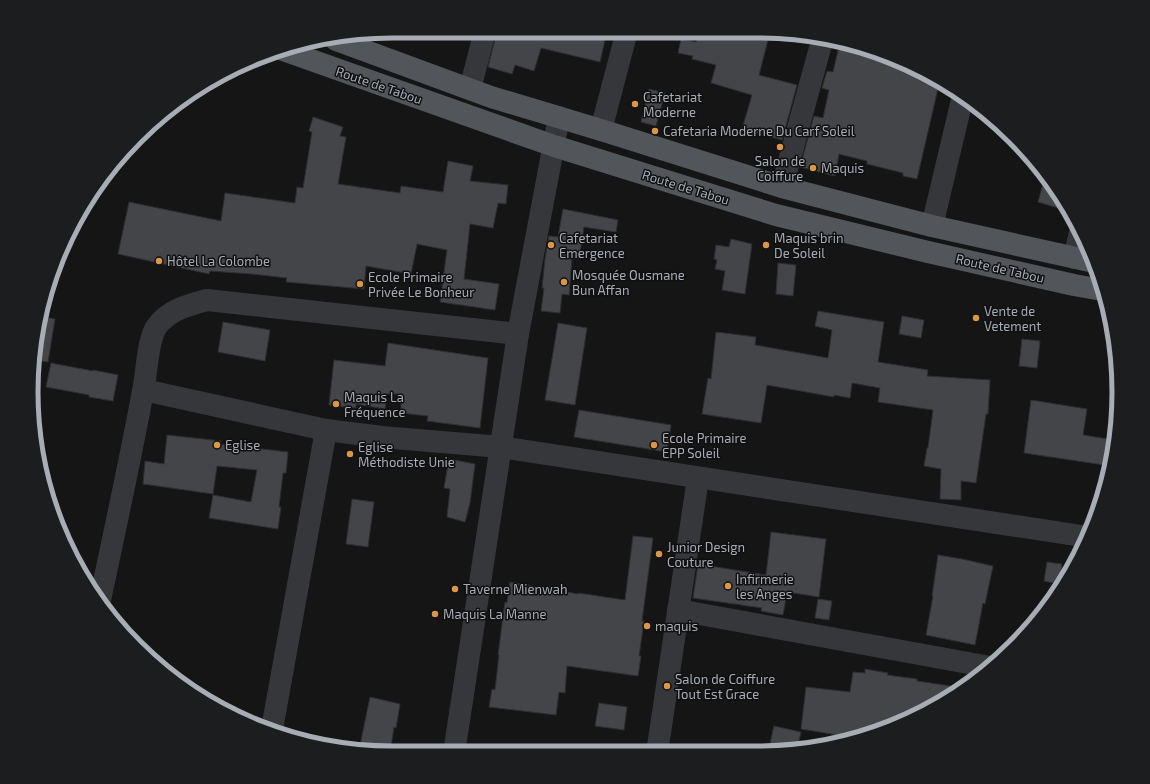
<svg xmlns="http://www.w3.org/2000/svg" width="1150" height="784" font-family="'Exo 2',sans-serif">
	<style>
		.building { fill: #444549; stroke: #2f2f32 }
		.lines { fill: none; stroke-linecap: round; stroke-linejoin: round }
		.minor { stroke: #36373a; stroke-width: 22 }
		.primary { stroke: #525559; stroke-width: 22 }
		.poi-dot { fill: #db9647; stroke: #101011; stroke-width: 1.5 }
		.labels { text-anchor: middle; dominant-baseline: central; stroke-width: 3; stroke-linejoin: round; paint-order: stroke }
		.street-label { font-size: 13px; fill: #a8adb5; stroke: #101011 }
		.poi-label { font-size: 13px; fill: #a8adb5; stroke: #101011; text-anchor: start }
		.rim { fill: none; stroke: #a8adb5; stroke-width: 5 }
	</style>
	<rect width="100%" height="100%" fill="#151516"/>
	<g class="building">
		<polygon points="497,31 607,31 600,62 541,48 534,71 515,65 512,74 488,67"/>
		<polygon points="699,31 758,31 770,32 759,75 797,85 782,140 742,129 752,95 711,83 716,65 692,59 693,56 678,53 681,39 696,42"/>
		<polygon points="840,42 918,68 939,84 917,179 903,176 903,173 867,164 867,161 839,154 835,176 800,167 814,116 823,118 829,90 822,88 827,71 833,72"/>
		<polygon points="649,89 665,93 656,126 641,122"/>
		<polygon points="313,117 343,127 340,136 346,137 338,184 400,193 401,186 443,192 448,161 473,166 470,181 508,185 506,204 498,203 493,228 470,224 464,279 499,284 495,310 440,302 447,250 417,244 411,274 366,266 364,289 286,282 287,278 252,274 210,271 209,274 118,254 129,202 221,221 225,193 295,203 297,187 303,188 312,132 309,131"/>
		<polygon points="1045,176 1058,191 1068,211 1038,202"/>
		<polygon points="563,209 618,220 616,232 584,227 579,259 572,258 569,295 562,294 560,313 541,311 544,288 542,288 545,259 549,236 558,237"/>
		<polygon points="731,239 752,244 745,294 722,290 725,271 715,269 717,260 714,259 716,245 729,247"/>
		<polygon points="778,263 796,265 793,296 776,294"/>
		<polygon points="818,311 884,322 878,362 928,370 927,376 990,380 988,414 986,414 976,483 961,481 961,500 940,499 941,469 924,466 927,448 928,448 933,410 878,402 880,388 852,383 850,398 834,395 834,397 767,385 761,423 702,414 708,378 711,379 716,332 756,337 755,345 828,358 832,330 815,326"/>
		<polygon points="902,316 924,320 921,338 899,334"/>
		<polygon points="44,317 55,319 48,362 34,360"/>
		<polygon points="223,322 270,330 265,361 218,352"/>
		<polygon points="558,323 587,328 575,405 545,400"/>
		<polygon points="1022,339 1040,341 1037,368 1019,366"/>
		<polygon points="388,343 441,351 488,358 480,428 427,421 428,416 401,413 401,394 387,394 385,409 356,404 356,408 329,405 334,360 385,366"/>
		<polygon points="51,363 93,371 93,370 118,375 113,401 89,397 89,395 46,387"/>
		<polygon points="1031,400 1087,409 1083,435 1114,440 1111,466 1024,453"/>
		<polygon points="579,410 671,425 667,452 574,437"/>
		<polygon points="167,435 221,441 220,444 288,452 286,473 283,473 279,507 281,507 278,529 209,518 213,495 251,502 257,470 217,466 213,494 143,484 145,461 164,464"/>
		<polygon points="449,459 475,464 470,503 465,522 447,517 450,489 444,488"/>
		<polygon points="352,499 374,502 368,547 346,544"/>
		<polygon points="771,532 826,539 819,597 787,592 783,615 761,611 762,608 693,598 698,564 766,575"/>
		<polygon points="633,536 653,538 642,621 644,621 639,656 641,656 638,676 567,666 565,693 559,692 556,715 489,707 492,689 495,690 499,655 498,655 505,602 507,603 510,582 578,594 578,593 625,600"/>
		<polygon points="938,555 962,559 993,566 985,604 983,603 975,645 926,635 933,596 932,596"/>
		<polygon points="1047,562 1062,564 1059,584 1044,581"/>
		<polygon points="818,599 832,601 829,620 815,618"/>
		<polygon points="865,669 888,673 887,675 917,679 917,681 964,688 959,692 896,725 856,738 801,729 806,687 850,692 853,672 865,673"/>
		<polygon points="370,697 400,704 396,728 394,727 390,753 359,750"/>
		<polygon points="599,703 627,707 624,730 595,726"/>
		<polygon points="774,726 801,732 797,749 779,751 769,748"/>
	</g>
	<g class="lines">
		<g class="minor">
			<polyline points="470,89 485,31"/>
			<polyline points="601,130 627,31"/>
			<polyline points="782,187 823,37"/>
			<polyline points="932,226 962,100"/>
			<polyline points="1074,258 1080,233"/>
			<polyline points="144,390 326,430 382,437 501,447 1088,537"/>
			<path d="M 100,600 C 115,530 130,461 143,391 C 147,374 147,340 157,326 C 169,310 188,305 207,300 L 518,334"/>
			<polyline points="678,610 990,667"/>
			<polyline points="272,729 326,430"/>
			<polyline points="454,753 518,334 559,117"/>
			<polyline points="657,753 698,478"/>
		</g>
		<g class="primary">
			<polyline points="336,40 491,97 601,130 782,187 932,226 1094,262"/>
			<polyline points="280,49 554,146 776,215 928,252 1074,285 1102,290"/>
		</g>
	</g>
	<g class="poi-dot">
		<circle cx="635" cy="104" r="4"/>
		<circle cx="655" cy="131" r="4"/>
		<circle cx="780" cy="147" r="4"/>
		<circle cx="813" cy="168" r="4"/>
		<circle cx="551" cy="245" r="4"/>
		<circle cx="766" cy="245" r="4"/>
		<circle cx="159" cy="261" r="4"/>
		<circle cx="564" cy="282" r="4"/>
		<circle cx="360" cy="284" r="4"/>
		<circle cx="976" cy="318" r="4"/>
		<circle cx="336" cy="404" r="4"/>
		<circle cx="217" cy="445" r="4"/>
		<circle cx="654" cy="445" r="4"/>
		<circle cx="350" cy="454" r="4"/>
		<circle cx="659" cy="554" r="4"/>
		<circle cx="728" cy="586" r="4"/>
		<circle cx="455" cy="589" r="4"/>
		<circle cx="435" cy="614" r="4"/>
		<circle cx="647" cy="626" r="4"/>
		<circle cx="667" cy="686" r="4"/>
	</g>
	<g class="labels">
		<g class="street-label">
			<text transform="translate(379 85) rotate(19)">Route de Tabou</text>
			<text transform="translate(686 187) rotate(17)">Route de Tabou</text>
			<text transform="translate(1000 268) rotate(13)">Route de Tabou</text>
		</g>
		<g class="poi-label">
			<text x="643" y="97">Cafetariat<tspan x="643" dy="15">Moderne</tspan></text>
			<text x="663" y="131">Cafetaria Moderne Du Carf Soleil</text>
			<text x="780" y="161" text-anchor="middle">Salon de<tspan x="780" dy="15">Coiffure</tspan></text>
			<text x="821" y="168">Maquis</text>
			<text x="559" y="238">Cafetariat<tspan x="559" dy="15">Emergence</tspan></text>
			<text x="774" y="238">Maquis brin<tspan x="774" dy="15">De Soleil</tspan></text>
			<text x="167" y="261">Hôtel La Colombe</text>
			<text x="572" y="275">Mosquée Ousmane<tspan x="572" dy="15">Bun Affan</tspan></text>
			<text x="368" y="277">Ecole Primaire<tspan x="368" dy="15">Privée Le Bonheur</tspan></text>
			<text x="984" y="311">Vente de<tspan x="984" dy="15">Vetement</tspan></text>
			<text x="344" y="397">Maquis La<tspan x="344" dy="15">Fréquence</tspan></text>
			<text x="662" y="438">Ecole Primaire<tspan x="662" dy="15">EPP Soleil</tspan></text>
			<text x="225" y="445">Eglise</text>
			<text x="358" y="447">Eglise<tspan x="358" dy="15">Méthodiste Unie</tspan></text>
			<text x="667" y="547">Junior Design<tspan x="667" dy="15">Couture</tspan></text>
			<text x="736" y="579">Infirmerie<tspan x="736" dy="15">les Anges</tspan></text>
			<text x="463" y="589">Taverne Mienwah</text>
			<text x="443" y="614">Maquis La Manne</text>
			<text x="655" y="626">maquis</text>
			<text x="675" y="679">Salon de Coiffure<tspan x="675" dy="15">Tout Est Grace</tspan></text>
		</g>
	</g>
	<path d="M0 0H1150V784H0ZM392 38H758A354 354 0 0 1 1112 392V392A354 354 0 0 1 758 746H392A354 354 0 0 1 38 392V392A354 354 0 0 1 392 38Z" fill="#1c1d1e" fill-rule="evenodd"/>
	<path class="rim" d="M392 38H758A354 354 0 0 1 1112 392V392A354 354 0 0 1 758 746H392A354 354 0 0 1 38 392V392A354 354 0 0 1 392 38Z"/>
</svg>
